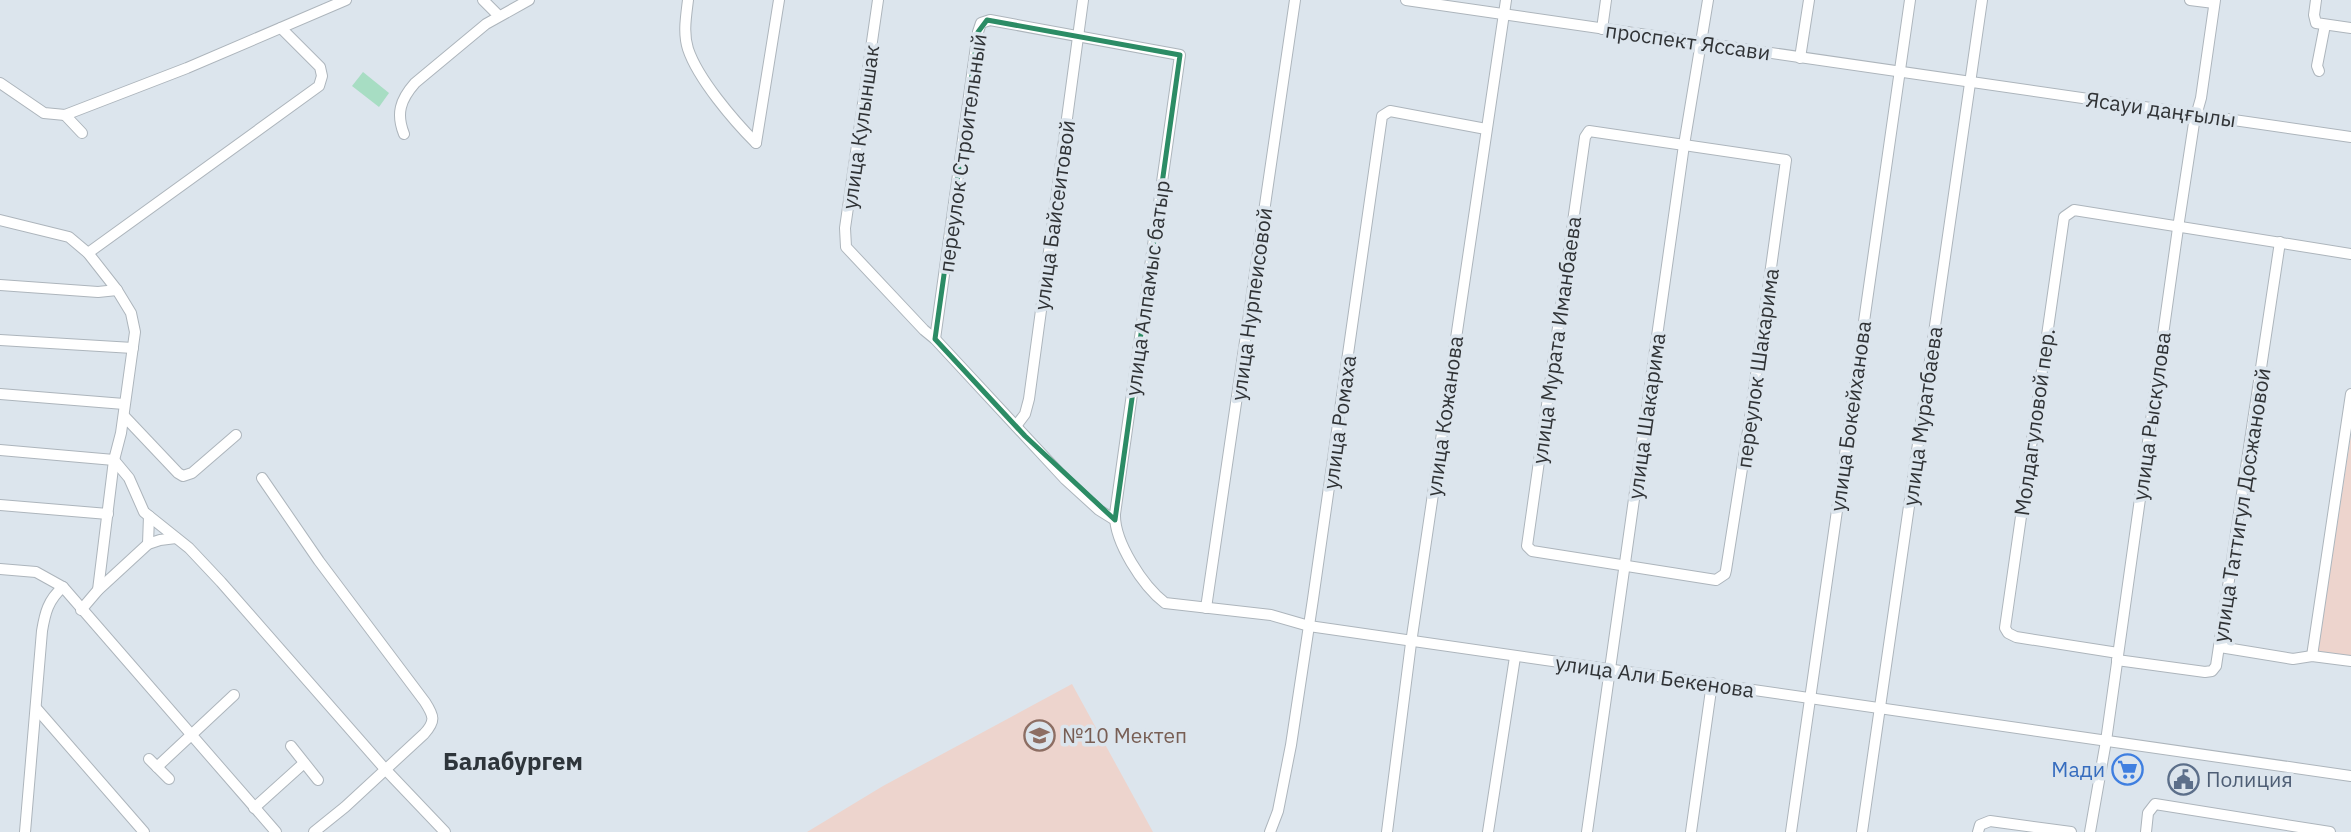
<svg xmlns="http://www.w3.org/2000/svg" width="2351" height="832" font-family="'IBM Plex Sans',sans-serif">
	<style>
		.education { fill: #edd4cd }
		.green { fill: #a7ddc3 }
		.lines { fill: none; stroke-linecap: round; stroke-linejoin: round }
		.minor-casing { stroke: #adb5bc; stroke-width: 12 }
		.minor { stroke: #fff; stroke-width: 10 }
		.marked { fill: none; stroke: #2c8c65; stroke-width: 5; stroke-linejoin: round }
		.labels { text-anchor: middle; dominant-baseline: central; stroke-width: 7; stroke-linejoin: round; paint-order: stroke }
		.street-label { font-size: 21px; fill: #303336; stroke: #dce5ed }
		.education-label { font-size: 21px; fill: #785e54; stroke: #dce5ed; text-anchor: start }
		.shop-label { font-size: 21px; fill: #366cbe; stroke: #dce5ed; text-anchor: end }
		.service-label { font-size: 21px; fill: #4e5e75; stroke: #dce5ed; text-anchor: start }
		.quarter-label { font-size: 24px; font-weight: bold; fill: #2e353b; stroke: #dce5ed }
	</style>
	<rect width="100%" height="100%" fill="#dce5ed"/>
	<g class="education">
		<polygon points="2351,435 2351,656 2318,651"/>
		<polygon points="1072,684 1153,832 807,832 883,786"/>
	</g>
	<polygon class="green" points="363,72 389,93 379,107 352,86"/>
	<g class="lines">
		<defs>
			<g id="minor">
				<polyline points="483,0 499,16"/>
				<path d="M 688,0 C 686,17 683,33 688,49 C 698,79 734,121 756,143"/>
				<polyline points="878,0 845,228 846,247 924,330 935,339 1065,479 1099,510 1115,520"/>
				<polyline points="1406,0 2351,137"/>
				<polyline points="2190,0 2214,3"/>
				<polyline points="2316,0 2314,15 2316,23 2351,28"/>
				<polyline points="1602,29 1606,0"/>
				<polyline points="1800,58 1809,0"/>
				<polyline points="2319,71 2317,66 2325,25"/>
				<polyline points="0,83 44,113 65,115 187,68 346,0"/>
				<polyline points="65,115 82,133"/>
				<polygon points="1589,131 1786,160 1750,418 1726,570 1725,574 1716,580 1532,551 1527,546 1585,137"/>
				<path d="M 404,134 C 396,114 400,100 415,83 L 486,24 L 529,0"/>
				<polyline points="756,143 779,0"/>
				<polyline points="0,220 69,237 88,253 117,290 131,313 135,332 121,433 114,460 98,590"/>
				<polyline points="88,253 319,86 322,76 320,67 281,28"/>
				<polyline points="0,285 98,292 117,290"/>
				<path d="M 935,339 L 978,32 L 981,23 L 990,20 L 1180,55 L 1115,514 C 1114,542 1143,586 1165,603 L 1271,615 L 1309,626 L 2351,776"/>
				<polyline points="0,340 133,348"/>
				<polyline points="0,394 124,404"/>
				<polyline points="124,416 178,473 183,476 192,473 236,435"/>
				<polyline points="1016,426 1025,414 1029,399 1083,0"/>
				<polyline points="0,450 114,460 129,478 144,512 189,548 221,582 385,769 445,832"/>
				<path d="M 262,478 L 319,561 L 425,702 C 434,716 436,721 424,734 L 345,807 L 314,832"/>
				<polyline points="0,505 108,514"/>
				<polyline points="148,544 149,516"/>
				<polyline points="0,569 36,572 63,587 276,832"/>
				<polyline points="1206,608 1295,0"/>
				<polyline points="81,610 98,590 148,544 160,540 176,538"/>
				<polyline points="2220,647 2293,659 2312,656 2351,661"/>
				<polyline points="2118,653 2016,637 2008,633 2005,628 2064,217 2074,210 2351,254"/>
				<polyline points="2312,656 2351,394"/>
				<polyline points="2117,660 2205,672 2212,671 2216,666 2280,242"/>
				<polyline points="36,708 144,832"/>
				<polyline points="291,746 318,780"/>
				<polyline points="149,759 169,779"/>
				<polyline points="157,767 234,695"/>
				<polyline points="254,808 304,763"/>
				<path d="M 25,832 L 42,631 C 45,613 48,600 63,587"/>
				<polyline points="1270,832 1278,811 1291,745 1313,599 1382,116 1390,111 1486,129"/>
				<polyline points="1387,832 1411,643 1506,0"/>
				<polyline points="1488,832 1515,657"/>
				<polyline points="1587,832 1684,145 1708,0"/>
				<polyline points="1691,832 1712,683"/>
				<polyline points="1791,832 1910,0"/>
				<polyline points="1862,832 1982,0"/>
				<polyline points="1978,832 1980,825 1990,821 2071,832"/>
				<polyline points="2090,832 2106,741 2178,228 2194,123 2201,98 2215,0"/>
				<polyline points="2146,832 2148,813 2155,804 2330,832"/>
			</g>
		</defs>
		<use href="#minor" class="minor-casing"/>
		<use href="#minor" class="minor"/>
	</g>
	<path class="marked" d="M 987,20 L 1180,55 L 1115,520 L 1025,436 L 935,339 L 978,32 Z"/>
	<defs>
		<symbol id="school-ring" viewBox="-11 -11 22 22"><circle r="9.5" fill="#dce5ed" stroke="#8d6e63" stroke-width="1.5"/><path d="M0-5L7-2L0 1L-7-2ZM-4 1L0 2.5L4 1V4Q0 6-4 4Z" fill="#8d6e63"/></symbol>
		<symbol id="supermarket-ring" viewBox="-11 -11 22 22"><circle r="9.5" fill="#dce5ed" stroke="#3f7fe0" stroke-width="1.5"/><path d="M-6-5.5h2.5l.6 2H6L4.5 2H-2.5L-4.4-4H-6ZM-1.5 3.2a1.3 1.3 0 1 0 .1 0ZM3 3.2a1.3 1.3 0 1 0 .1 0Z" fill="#3f7fe0"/></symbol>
		<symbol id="civic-ring" viewBox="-11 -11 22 22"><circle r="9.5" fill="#dce5ed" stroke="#5c6f8a" stroke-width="1.5"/><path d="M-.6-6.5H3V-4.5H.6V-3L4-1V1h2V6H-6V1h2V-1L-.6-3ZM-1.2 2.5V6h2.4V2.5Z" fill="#5c6f8a"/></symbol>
	</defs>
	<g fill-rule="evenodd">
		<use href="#school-ring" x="1022" y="718" width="35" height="35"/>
		<use href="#supermarket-ring" x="2110" y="752" width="35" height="35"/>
		<use href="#civic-ring" x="2166" y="762" width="35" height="35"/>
	</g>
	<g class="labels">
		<g class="street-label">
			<text transform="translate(1688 41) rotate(8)">проспект Яссави</text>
			<text transform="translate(2161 109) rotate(8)">Ясауи даңғылы</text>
			<text transform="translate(860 127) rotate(-82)">улица Кулыншак</text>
			<text transform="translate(962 153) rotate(-82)">переулок Строительный</text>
			<text transform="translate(1054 215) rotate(-82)">улица Байсеитовой</text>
			<text transform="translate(1147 288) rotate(-82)">улица Алпамыс батыр</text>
			<text transform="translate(1251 304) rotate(-82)">улица Нурпеисовой</text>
			<text transform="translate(1556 340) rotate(-82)">улица Мурата Иманбаева</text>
			<text transform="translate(1757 368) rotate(-82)">переулок Шакарима</text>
			<text transform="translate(1444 416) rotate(-82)">улица Кожанова</text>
			<text transform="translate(1646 416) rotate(-82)">улица Шакарима</text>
			<text transform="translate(1850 416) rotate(-82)">улица Бокейханова</text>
			<text transform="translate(1922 416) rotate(-82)">улица Муратбаева</text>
			<text transform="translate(2151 416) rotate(-82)">улица Рыскулова</text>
			<text transform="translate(1339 422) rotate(-82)">улица Ромаха</text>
			<text transform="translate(2034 422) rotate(-82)">Молдагуловой пер.</text>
			<text transform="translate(2241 505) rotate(-81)">улица Таттигул Досжановой</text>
			<text transform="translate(1655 676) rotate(8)">улица Али Бекенова</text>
		</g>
		<g class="education-label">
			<text x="1062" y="735">№10 Мектеп</text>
		</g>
		<g class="shop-label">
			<text x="2105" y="769">Мади</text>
		</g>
		<g class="service-label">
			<text x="2206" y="779">Полиция</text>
		</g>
		<g class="quarter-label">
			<text x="513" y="761">Балабургем</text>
		</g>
	</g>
</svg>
